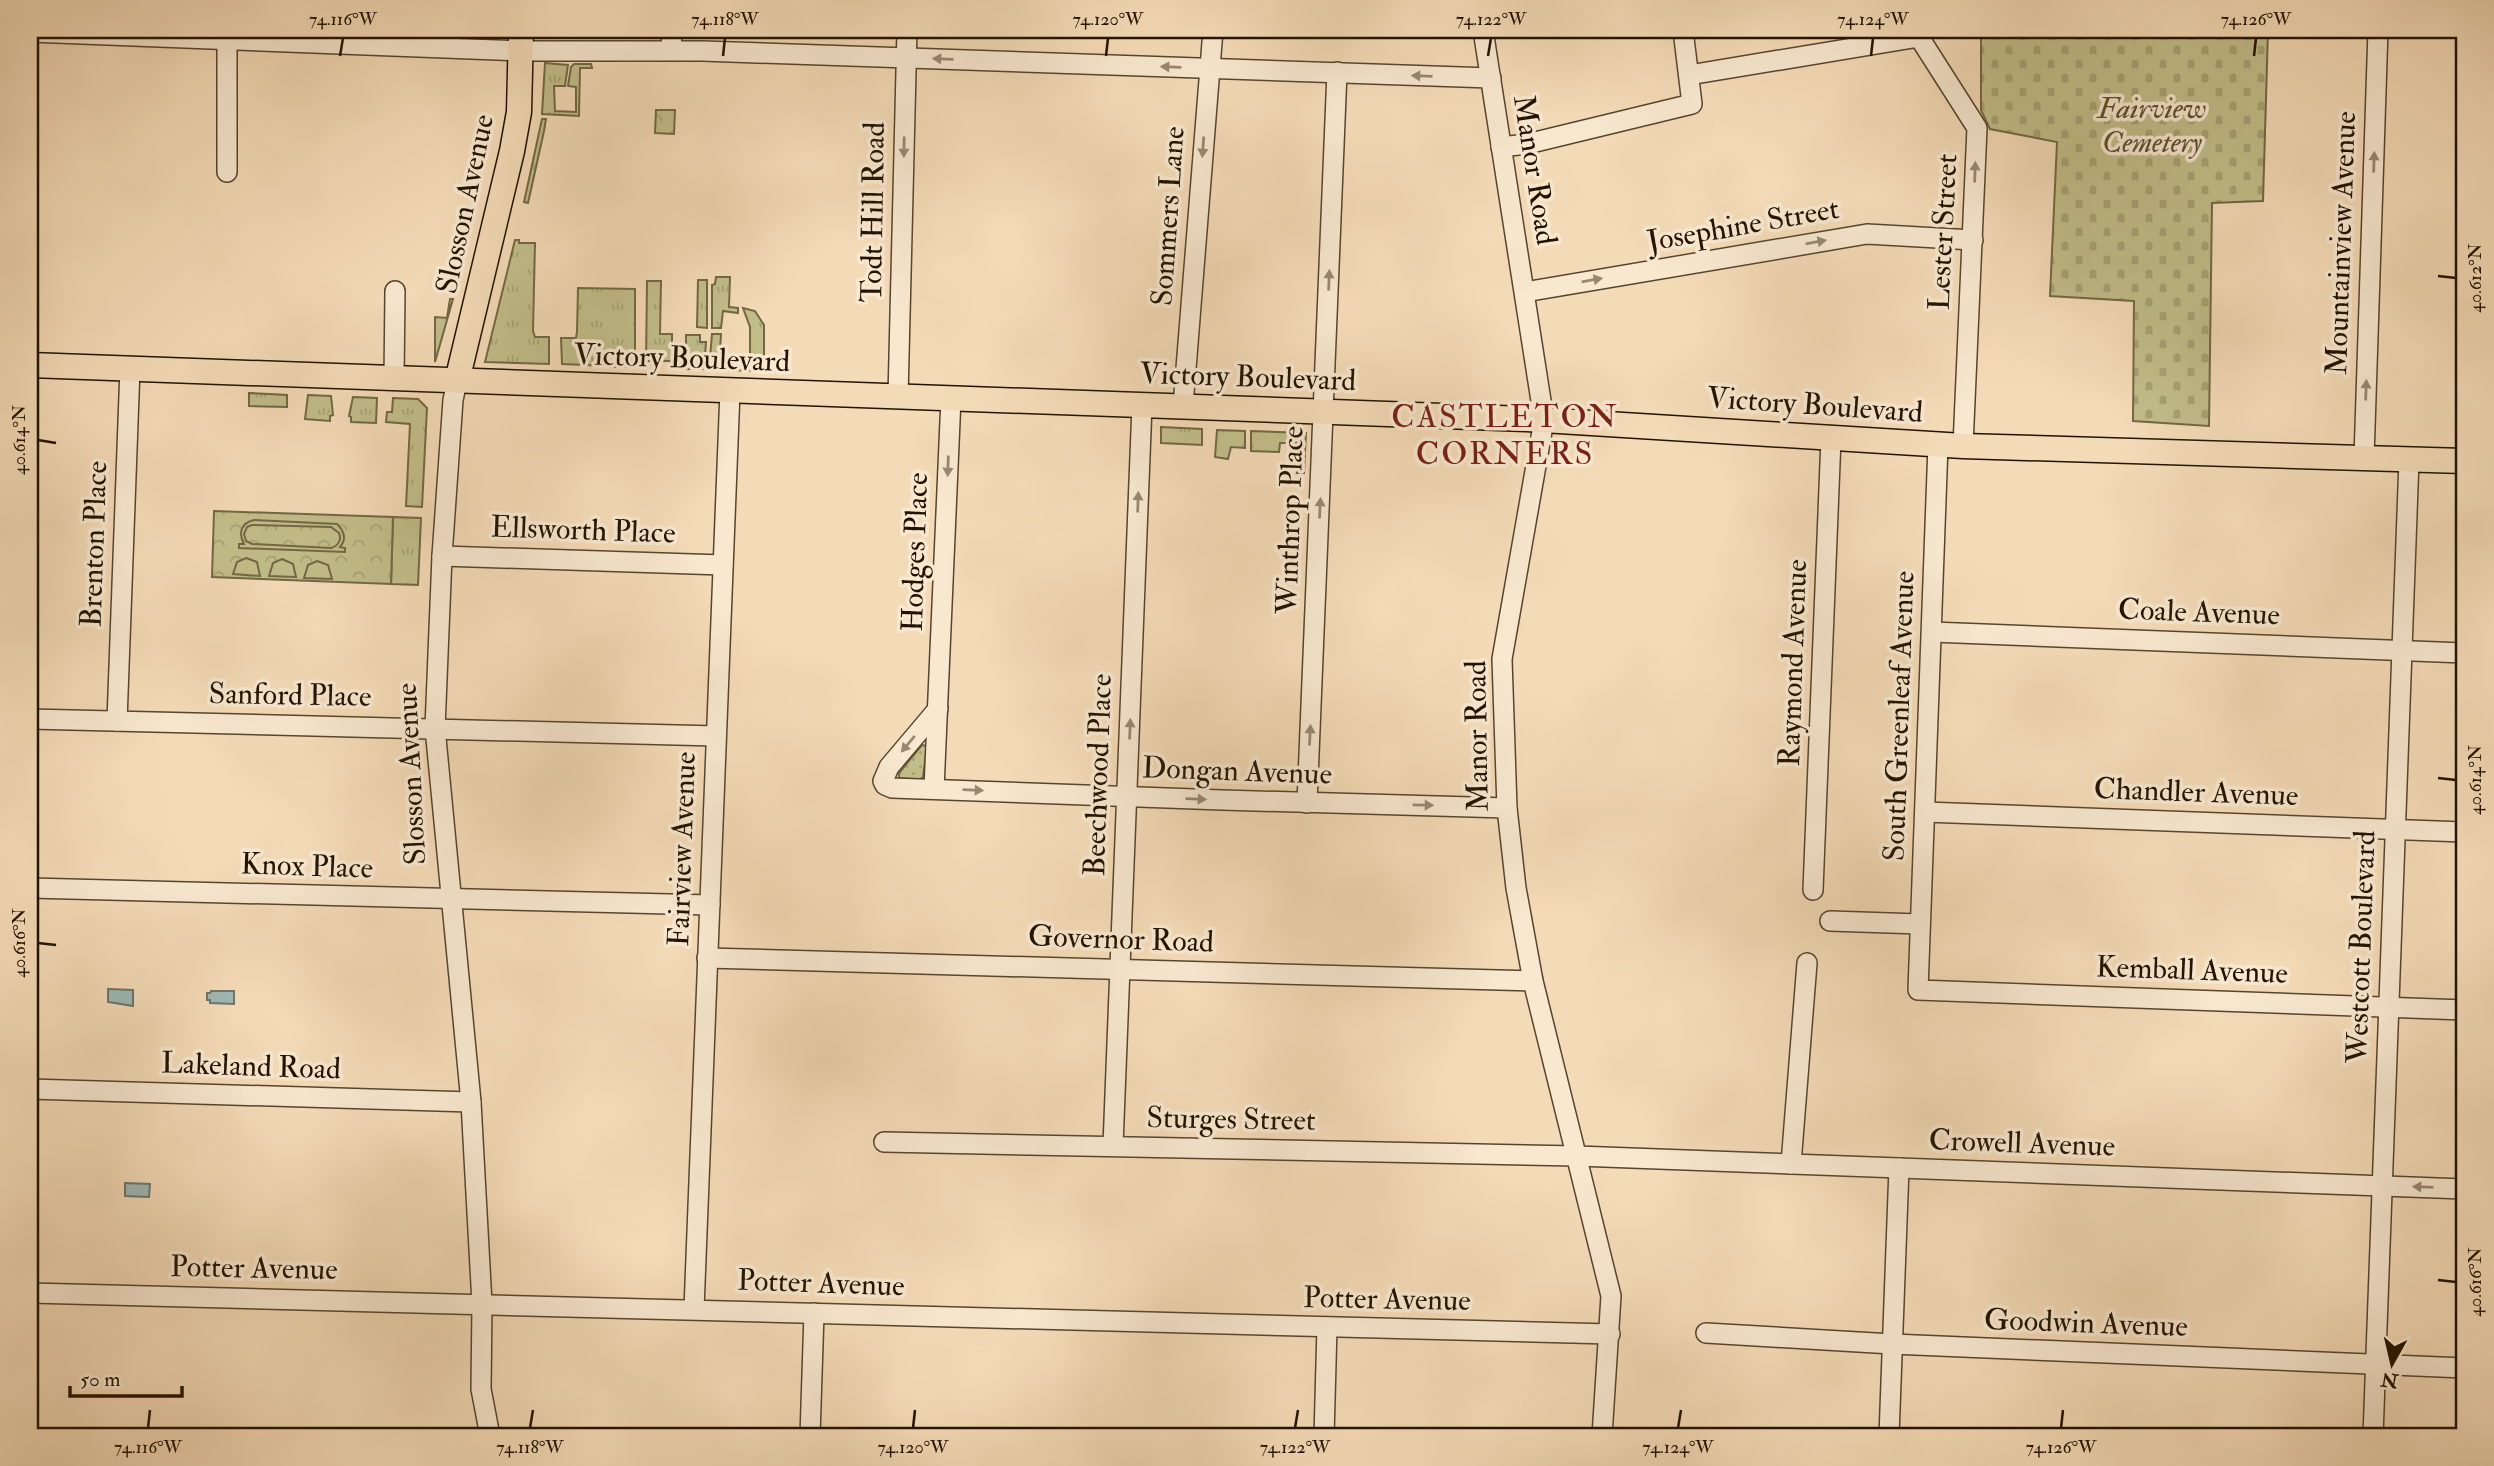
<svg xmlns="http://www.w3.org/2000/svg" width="2494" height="1466" font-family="'IM FELL Double Pica',serif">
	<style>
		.grass { fill: url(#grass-tufts); stroke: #726845; stroke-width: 2 }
		.cemetery { fill: url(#cemetery-stones); stroke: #726845; stroke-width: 2 }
		.park { fill: url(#park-crowns); stroke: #726845; stroke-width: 2 }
		.garden { fill: url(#garden-dots); stroke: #726845; stroke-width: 2 }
		.pitch { fill: #c1be8a; stroke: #726845; stroke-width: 2; fill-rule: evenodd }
		.water { fill: #9eb9b6; stroke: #6c776d; stroke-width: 2 }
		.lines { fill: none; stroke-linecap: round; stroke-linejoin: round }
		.minor-casing { stroke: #56452e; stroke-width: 22 }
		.major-casing { stroke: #221300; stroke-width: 27 }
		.minor { stroke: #f8e8d0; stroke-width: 19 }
		.major { stroke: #f4dbb7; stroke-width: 24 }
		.oneway { fill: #988872 }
		.ticks { fill: none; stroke: #221300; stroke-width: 2.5 }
		.labels { text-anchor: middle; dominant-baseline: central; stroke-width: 7; stroke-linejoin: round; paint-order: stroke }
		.park-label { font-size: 30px; font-style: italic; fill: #5a4f30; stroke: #f8e8d0 }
		.street-label { font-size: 30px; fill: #221300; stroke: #f8e8d0 }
		.neighbourhood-label { font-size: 32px; letter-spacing: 2px; fill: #7a1f14; stroke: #f8e8d0 }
		.neatline { fill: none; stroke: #221300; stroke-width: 2.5 }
		.ticks-label { font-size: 18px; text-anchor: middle; fill: #221300 }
	</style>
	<defs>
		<pattern id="grass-tufts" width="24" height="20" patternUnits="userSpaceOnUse" patternTransform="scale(1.75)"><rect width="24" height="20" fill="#c1be8a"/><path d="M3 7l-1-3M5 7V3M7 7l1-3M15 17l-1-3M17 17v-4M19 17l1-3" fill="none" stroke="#a6a275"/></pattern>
		<pattern id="cemetery-stones" width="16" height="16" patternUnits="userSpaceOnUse" patternTransform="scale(1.75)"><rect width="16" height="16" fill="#c1be8a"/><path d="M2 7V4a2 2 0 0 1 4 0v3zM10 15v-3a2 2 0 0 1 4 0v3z" fill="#a6a275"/></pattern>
		<pattern id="park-crowns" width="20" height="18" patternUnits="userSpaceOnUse" patternTransform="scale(1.75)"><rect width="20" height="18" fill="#c1be8a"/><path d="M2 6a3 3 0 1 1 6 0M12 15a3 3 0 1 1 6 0" fill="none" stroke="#a6a275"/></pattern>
		<pattern id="garden-dots" width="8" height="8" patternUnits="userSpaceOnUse" patternTransform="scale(1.75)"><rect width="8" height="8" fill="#c1be8a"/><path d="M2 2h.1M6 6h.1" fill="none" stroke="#a6a275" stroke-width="1.8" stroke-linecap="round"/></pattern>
	</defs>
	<rect width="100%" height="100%" fill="#f4dbb7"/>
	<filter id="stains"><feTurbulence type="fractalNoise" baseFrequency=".00286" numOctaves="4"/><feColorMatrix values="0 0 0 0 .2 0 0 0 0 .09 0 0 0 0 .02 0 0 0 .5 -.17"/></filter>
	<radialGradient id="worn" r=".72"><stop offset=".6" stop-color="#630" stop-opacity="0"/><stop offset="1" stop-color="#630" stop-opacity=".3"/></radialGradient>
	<g class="grass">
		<polygon points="545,63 568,65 565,86 554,86 555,111 576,112 576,87 568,86 571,67 574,64 591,64 592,68 580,68 579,116 542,114"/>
		<polygon points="542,119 546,119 544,131 528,203 524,202"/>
		<polygon points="515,240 519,240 519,243 535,243 533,331 535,337 549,337 549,364 485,362"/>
		<polygon points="716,277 730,277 729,307 738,308 738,313 723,311 721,328 712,328 712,285 715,284"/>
		<polygon points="698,280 707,280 707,328 697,327"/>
		<polygon points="647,281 661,281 660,334 672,334 672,361 646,361"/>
		<polygon points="578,288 635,289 635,363 624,356 622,360 635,367 615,367 618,354 613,349 607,354 609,366 562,364 561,338 576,338 577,332"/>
		<polygon points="450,299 453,299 435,362 435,317 447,318"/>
		<polygon points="743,308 755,311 764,325 764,371 725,370 727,360 747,359 750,353 750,327"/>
		<polygon points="712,334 721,334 719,370 709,369"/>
		<polygon points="686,335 700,335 700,342 706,342 704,369 686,369"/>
		<polygon points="249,393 287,395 287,407 249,406"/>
		<polygon points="308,395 331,396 333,415 330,416 330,421 305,419"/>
		<polygon points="353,397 377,398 376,423 351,422 351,417 349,416"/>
		<polygon points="393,398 418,399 427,408 422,507 406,506 410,424 386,422 387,412 392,412"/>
		<polygon points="1161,427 1202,429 1202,445 1161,443"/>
		<polygon points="1217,430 1245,431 1245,448 1231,447 1228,459 1215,457"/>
		<polygon points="1251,431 1306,433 1304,473 1297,473 1298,443 1280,443 1279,452 1251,451"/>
		<polygon points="393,517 421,518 418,585 391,584"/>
	</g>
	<polygon class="cemetery" points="1981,30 2268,30 2263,201 2212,203 2209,426 2133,421 2134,301 2050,296 2057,142 1990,129 1981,110"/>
	<g class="park">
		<polygon points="656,110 675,110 674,134 655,133"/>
		<polygon points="214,511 393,517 391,584 212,577"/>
	</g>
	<polygon class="garden" points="922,745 927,746 923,777 919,780 899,778 899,773"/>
	<g class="pitch">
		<path d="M 254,520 L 337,524 C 344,531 347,539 340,547 L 345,548 L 345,552 L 239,548 L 239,544 L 244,544 C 238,533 241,523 254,520 ZM 252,525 L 331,527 L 339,533 C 342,540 338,546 331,548 L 252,544 L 246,541 L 244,534 L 247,527 Z"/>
		<polygon points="246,558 257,562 260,576 233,574 237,562"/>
		<polygon points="282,559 293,564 296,577 269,576 273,563"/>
		<polygon points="317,561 328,565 332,579 304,578 308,565"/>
	</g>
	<g class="water">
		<polygon points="108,989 133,990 133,1006 108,1002"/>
		<polygon points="211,991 234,991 234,1004 210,1003 210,1000 207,1000 207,993 210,993"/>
		<polygon points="125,1183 150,1184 149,1197 125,1196"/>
	</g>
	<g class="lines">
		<defs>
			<g id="minor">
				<polyline points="1483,30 1544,420 1502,659 1507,808 1516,888 1533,981 1611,1296 1602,1436"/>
				<polyline points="30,32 521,51 702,51 1491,78"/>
				<polyline points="1919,37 1977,128 1963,446"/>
				<polyline points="671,50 672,30"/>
				<polyline points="1689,75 1919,37"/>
				<polyline points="1501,147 1527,144 1692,104 1683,30"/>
				<polyline points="227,172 227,39"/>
				<polyline points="1525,292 1867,234 1973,240"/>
				<polyline points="394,379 395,291"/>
				<polyline points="457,381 453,400 442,556 435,728 471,1102 482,1304 481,1389 490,1436"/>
				<polyline points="898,397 907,30"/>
				<polyline points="1183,406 1213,30"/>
				<polyline points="1938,445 1918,990 2464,1010"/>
				<polyline points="2364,458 2378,30"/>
				<polyline points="442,556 723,565"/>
				<polyline points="1932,632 2464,653"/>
				<polyline points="938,709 889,767 883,781 885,785 892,788 1222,800 1507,808"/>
				<polyline points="30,719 716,736"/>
				<polyline points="117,721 130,368"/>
				<polyline points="934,789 951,398"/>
				<polyline points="1307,803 1337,72"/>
				<polyline points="1925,812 2464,832"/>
				<polyline points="30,888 710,905"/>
				<polyline points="1813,890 1831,438"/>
				<polyline points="1830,921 1920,924"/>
				<polyline points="707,958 1533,981"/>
				<polyline points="30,1089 471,1102"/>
				<polyline points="884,1142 1577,1156 2464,1189"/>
				<polyline points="1113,1146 1142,405"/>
				<polyline points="1791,1164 1807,963"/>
				<polyline points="30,1293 1610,1334"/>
				<polyline points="694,1309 730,391"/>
				<polyline points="1706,1333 1892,1344 2464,1368"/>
				<polyline points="810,1436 814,1313"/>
				<polyline points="1324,1436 1327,1327"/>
				<polyline points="1889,1436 1899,1168"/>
				<polyline points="2373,1436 2409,460"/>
			</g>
			<g id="major">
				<polyline points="30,365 1527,419 1963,446 2464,461"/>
				<polyline points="457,381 512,151 519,112 521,30"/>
			</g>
		</defs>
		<use href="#minor" class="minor-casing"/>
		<use href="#major" class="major-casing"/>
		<use href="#minor" class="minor"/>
		<use href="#major" class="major"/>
	</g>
	<defs><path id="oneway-solid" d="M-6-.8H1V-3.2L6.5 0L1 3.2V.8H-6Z" transform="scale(1.75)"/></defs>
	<g class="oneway">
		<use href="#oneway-solid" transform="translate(943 59) rotate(-178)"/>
		<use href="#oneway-solid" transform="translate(1171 67) rotate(-178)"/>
		<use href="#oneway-solid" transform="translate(1422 76) rotate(-178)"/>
		<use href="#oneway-solid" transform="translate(904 147) rotate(91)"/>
		<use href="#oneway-solid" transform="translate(1203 147) rotate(94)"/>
		<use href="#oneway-solid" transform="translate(2374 162) rotate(-88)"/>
		<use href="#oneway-solid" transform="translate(1975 172) rotate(-88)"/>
		<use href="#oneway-solid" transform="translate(1816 242) rotate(-10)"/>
		<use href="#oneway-solid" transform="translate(1329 280) rotate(-88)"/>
		<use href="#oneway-solid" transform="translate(1592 280) rotate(-10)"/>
		<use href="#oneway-solid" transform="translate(2366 390) rotate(-88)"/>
		<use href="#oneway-solid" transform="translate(948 466) rotate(92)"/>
		<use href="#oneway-solid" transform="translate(1138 502) rotate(-88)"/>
		<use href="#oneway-solid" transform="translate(1320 508) rotate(-87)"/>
		<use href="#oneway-solid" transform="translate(1130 729) rotate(-88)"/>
		<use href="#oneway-solid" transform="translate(1310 735) rotate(-87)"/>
		<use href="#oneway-solid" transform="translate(908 744) rotate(130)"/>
		<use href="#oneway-solid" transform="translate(973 790) rotate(2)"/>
		<use href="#oneway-solid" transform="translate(1196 799) rotate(2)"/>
		<use href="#oneway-solid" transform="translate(1423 805) rotate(1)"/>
		<use href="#oneway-solid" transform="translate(2423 1187) rotate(-178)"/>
	</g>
	<path class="ticks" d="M 340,56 L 343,38M 723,56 L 725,38M 1106,56 L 1108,38M 1488,56 L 1491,38M 1871,56 L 1873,38M 2254,56 L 2256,38M 2438,276 L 2456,278M 38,440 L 56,443M 2438,778 L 2456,780M 38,943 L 56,945M 2438,1280 L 2456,1282M 148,1428 L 150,1410M 530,1428 L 533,1410M 913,1428 L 915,1410M 1295,1428 L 1298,1410M 1678,1428 L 1681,1410M 2061,1428 L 2063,1410"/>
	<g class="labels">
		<g class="park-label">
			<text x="2152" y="108">Fairview<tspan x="2152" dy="34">Cemetery</tspan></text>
		</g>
		<g class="street-label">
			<text transform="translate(1535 170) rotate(81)">Manor Road</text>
			<text transform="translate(465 204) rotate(-78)">Slosson Avenue</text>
			<text transform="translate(873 212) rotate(-89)">Todt Hill Road</text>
			<text transform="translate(1168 216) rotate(-86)">Sommers Lane</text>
			<text transform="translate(1743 225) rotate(-10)">Josephine Street</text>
			<text transform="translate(1943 232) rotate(-87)">Lester Street</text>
			<text transform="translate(2341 243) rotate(-88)">Mountainview Avenue</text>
			<text transform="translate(682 358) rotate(2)">Victory Boulevard</text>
			<text transform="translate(1248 377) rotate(2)">Victory Boulevard</text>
			<text transform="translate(1815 405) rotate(4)">Victory Boulevard</text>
			<text transform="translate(1290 520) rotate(-88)">Winthrop Place</text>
			<text transform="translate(583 530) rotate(2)">Ellsworth Place</text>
			<text transform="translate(94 544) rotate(-88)">Brenton Place</text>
			<text transform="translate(915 552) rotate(-88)">Hodges Place</text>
			<text transform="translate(2199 612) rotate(2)">Coale Avenue</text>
			<text transform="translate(1793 663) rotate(-88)">Raymond Avenue</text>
			<text transform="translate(290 695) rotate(1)">Sanford Place</text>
			<text transform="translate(1899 716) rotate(-88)">South Greenleaf Avenue</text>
			<text transform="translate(1477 736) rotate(-91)">Manor Road</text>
			<text transform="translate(1237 771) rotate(2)">Dongan Avenue</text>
			<text transform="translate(411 774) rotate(-93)">Slosson Avenue</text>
			<text transform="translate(1098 775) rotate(-88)">Beechwood Place</text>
			<text transform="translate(2196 792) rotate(2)">Chandler Avenue</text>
			<text transform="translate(682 849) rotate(-88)">Fairview Avenue</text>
			<text transform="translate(307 866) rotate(2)">Knox Place</text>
			<text transform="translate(1121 939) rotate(2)">Governor Road</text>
			<text transform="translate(2361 947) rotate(-88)">Westcott Boulevard</text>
			<text transform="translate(2192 970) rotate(2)">Kemball Avenue</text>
			<text transform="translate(251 1066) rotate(2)">Lakeland Road</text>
			<text transform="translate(1231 1119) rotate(1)">Sturges Street</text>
			<text transform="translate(2022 1143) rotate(2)">Crowell Avenue</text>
			<text transform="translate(254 1268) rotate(1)">Potter Avenue</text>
			<text transform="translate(821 1283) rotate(2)">Potter Avenue</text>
			<text transform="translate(1387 1299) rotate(1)">Potter Avenue</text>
			<text transform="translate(2086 1323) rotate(2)">Goodwin Avenue</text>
		</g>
		<g class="neighbourhood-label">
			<text x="1505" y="417">CASTLETON<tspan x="1505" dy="37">CORNERS</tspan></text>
		</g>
	</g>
	<rect width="2494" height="1466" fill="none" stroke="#f4dbb7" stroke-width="77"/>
	<g transform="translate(2392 1364) rotate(188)" stroke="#f8e8d0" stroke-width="5" paint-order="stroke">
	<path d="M0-5L12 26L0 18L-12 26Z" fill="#221300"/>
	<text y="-10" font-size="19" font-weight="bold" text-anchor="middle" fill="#221300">N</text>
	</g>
	<path d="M70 1386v10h112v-10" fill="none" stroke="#221300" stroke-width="3.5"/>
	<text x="80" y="1386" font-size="21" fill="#221300" stroke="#f8e8d0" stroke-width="5" paint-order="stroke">50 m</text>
	<rect x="38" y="38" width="2418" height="1390" class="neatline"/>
	<g class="ticks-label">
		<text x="343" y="25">74.116°W</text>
		<text x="725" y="25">74.118°W</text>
		<text x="1108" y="25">74.120°W</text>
		<text x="1491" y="25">74.122°W</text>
		<text x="1873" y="25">74.124°W</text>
		<text x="2256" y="25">74.126°W</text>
		<text transform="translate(2475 278) rotate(-90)" y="6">40.612°N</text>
		<text transform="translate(19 440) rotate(-90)" y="6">40.614°N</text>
		<text transform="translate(2475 780) rotate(-90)" y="6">40.614°N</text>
		<text transform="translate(19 943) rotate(-90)" y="6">40.616°N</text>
		<text transform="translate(2475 1282) rotate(-90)" y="6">40.616°N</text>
		<text x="148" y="1453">74.116°W</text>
		<text x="530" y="1453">74.118°W</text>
		<text x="913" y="1453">74.120°W</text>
		<text x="1295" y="1453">74.122°W</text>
		<text x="1678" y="1453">74.124°W</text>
		<text x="2061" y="1453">74.126°W</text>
	</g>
	<rect width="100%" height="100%" filter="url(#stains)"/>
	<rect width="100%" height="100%" fill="url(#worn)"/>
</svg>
